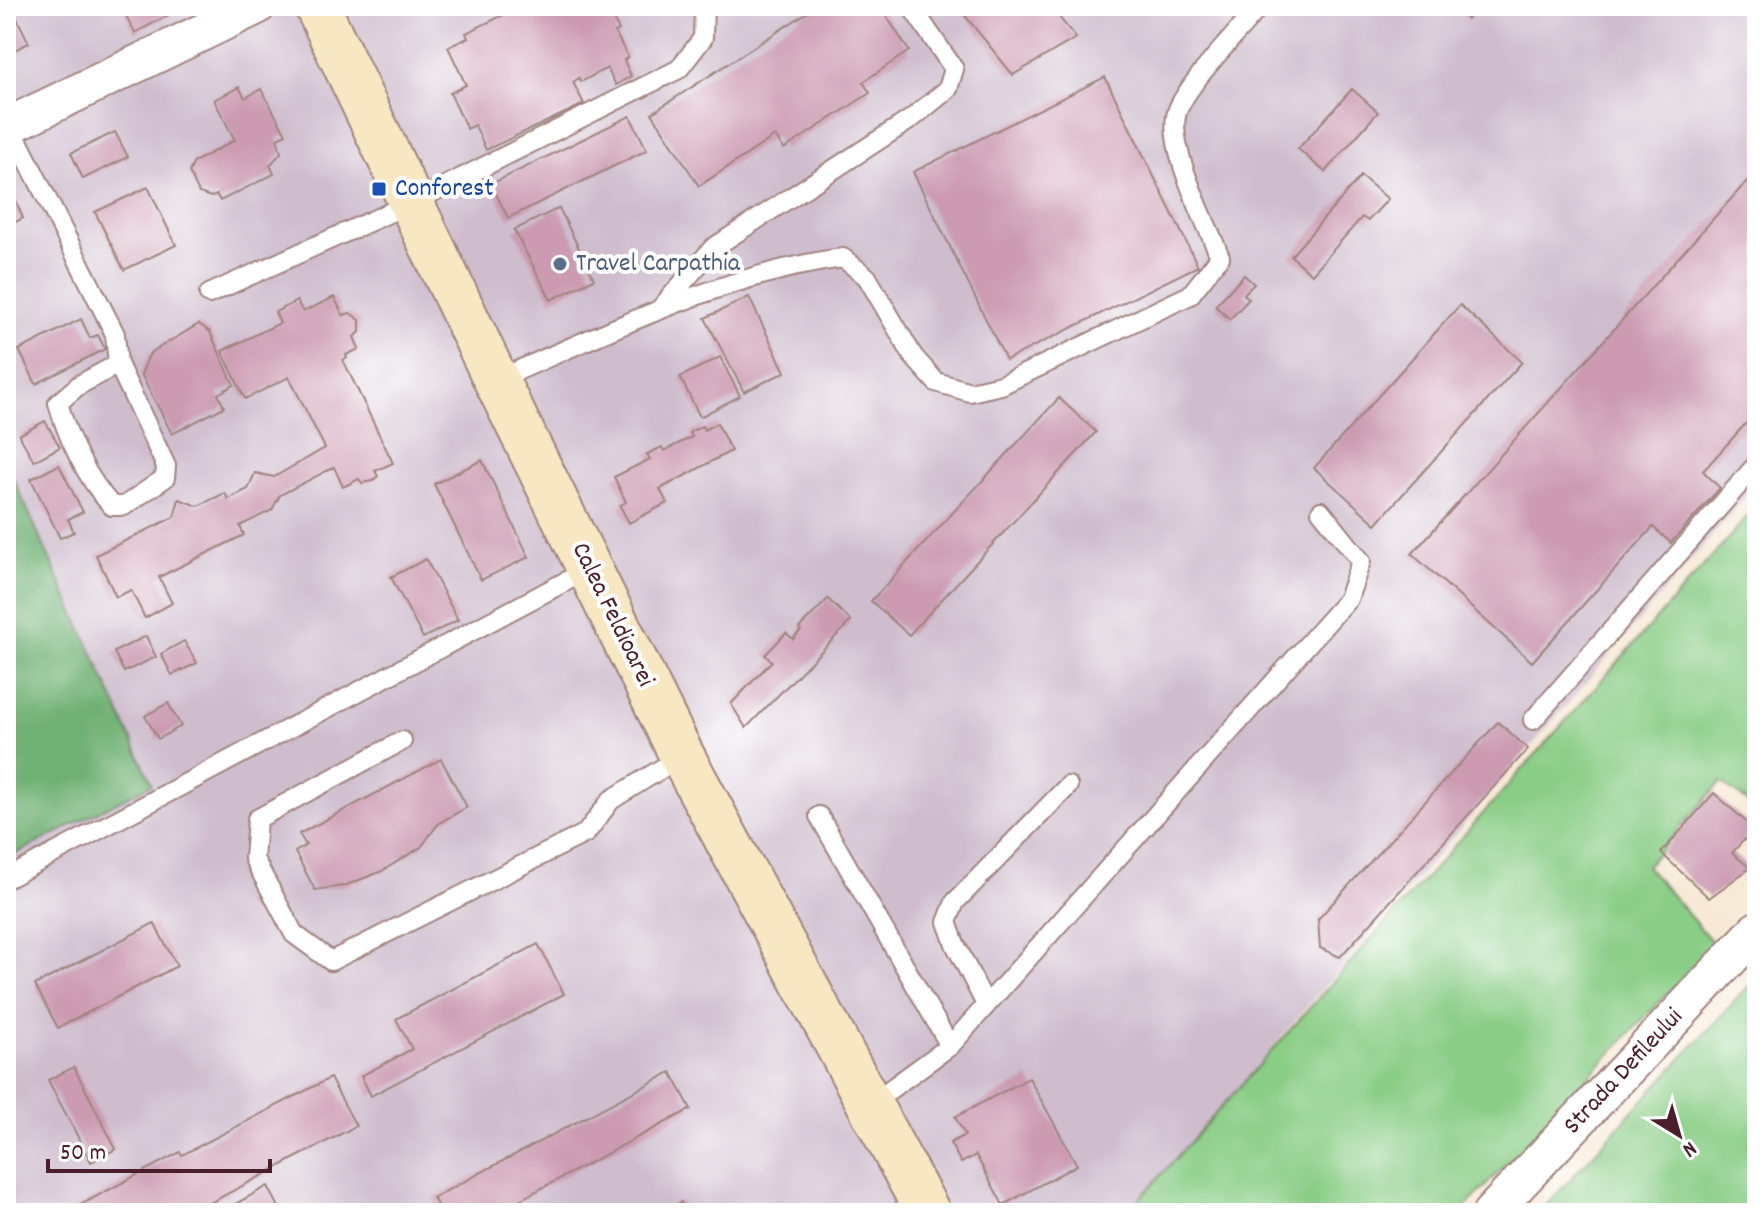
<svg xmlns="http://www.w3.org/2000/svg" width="1763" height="1219" font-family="Dekko,sans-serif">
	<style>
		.industrial { fill: #cfbdce }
		.green { fill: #8acd86; stroke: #6a7658; stroke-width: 2 }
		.forest { fill: #6fb073; stroke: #5c684f; stroke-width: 2 }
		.building { fill: #cc9bb2 }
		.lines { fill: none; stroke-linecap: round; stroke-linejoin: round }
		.lane-casing { stroke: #a08480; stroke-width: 22 }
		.street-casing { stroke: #a08480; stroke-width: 40 }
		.secondary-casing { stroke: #a08480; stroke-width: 48 }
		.lane { stroke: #fff; stroke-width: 18 }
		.street { stroke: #fff; stroke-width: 36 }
		.secondary { stroke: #f7e8c3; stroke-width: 44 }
		.transit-dot { fill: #1a4fb4; stroke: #fff; stroke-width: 3 }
		.service-dot { fill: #5c6f8a; stroke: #fff; stroke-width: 3 }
		.labels { text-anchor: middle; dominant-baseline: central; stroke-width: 8; stroke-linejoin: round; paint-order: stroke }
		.transit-label { font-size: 26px; fill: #164399; stroke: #fff; text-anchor: start }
		.service-label { font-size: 26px; fill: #4e5e75; stroke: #fff; text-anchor: start }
		.street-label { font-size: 26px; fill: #4a1f2b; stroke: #fff }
	</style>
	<rect width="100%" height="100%" fill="#fff"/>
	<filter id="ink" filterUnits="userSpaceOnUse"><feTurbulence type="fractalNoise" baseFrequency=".0125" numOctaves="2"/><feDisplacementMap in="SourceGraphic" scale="16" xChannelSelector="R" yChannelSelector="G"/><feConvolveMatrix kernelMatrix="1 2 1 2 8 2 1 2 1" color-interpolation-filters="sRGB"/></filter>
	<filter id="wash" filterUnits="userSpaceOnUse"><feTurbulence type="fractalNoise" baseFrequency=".006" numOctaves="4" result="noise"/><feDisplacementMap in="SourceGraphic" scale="32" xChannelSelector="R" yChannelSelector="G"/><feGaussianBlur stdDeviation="1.8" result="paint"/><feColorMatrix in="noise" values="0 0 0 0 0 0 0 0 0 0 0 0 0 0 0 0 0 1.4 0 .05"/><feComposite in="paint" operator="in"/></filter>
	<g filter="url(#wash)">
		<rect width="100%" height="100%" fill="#f7e9d6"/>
		<polygon class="industrial" points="6,6 1757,6 1757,483 1130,1213 6,1213"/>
		<g class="green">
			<polygon points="1757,506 1757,809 1721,782 1646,866 1714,944 1460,1213 1127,1213"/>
			<polygon points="1757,977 1757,1213 1539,1213"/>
		</g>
		<polygon class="forest" points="8,467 152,784 6,859 6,468"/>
		<g id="blocks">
			<g class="building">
				<polygon points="6,6 11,6 29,43 6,54"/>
				<polygon points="121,6 179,6 180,9 135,33"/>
				<polygon points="536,6 599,6 603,12 608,10 619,30 615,32 628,57 624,60 631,76 616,85 607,68 581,82 579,78 573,82 584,104 486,150 475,125 467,129 450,93 466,85 448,47 468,38 466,33 520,7 523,12"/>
				<polygon points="817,6 880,6 909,51 863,82 870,93 784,149 775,136 699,186 652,113"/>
				<polygon points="960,6 1050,6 1076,38 1013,75 958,7"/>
				<polygon points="1453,6 1480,6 1467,19"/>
				<polygon points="1105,77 1198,266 1006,360 913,172"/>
				<polygon points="239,87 245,98 261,89 286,134 277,138 281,153 270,165 274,174 220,201 217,195 211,197 199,193 189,172 194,162 235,140 214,100"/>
				<polygon points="1352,89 1378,112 1325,172 1298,149"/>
				<polygon points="630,116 647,150 508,218 491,184"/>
				<polygon points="115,132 128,157 83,179 71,153"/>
				<polygon points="1757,170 1757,411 1703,471 1720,488 1671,543 1653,527 1532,662 1412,554"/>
				<polygon points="1361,176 1388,199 1368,221 1362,217 1312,274 1291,256"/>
				<polygon points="6,178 23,218 6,227"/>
				<polygon points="148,187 176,245 124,270 95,212"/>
				<polygon points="559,208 594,279 551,300 514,230"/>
				<polygon points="1244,275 1254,284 1244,294 1249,299 1230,319 1215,306"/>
				<polygon points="334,297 343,315 350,313 360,320 360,332 354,337 359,349 346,355 347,358 343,360 393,463 375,471 378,476 372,481 362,483 359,479 343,487 334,467 280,495 272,510 240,526 244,535 159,577 172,603 145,618 131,590 116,597 96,555 174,517 179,499 198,506 225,493 228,499 248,489 255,473 274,477 325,448 289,377 245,399 222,351 280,323 275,312 297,301 303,312"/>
				<polygon points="749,297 785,372 744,392 705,318"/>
				<polygon points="1460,305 1522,362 1376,524 1314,468"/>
				<polygon points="81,319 90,338 98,335 105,349 36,384 19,350"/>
				<polygon points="199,324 210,332 234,385 218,394 224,407 172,434 141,374 150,353"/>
				<polygon points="720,357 740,396 700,417 680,377"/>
				<polygon points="1059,398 1096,432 909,635 871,601"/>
				<polygon points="45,421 60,447 34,461 19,435"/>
				<polygon points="717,423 731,451 660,489 667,503 629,523 620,506 626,502 614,477 650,459 647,454 662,447 664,451 692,437 690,432 702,426 704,430"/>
				<polygon points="482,460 529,557 481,580 434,484"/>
				<polygon points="59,465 83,512 68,519 74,532 60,538 31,479"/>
				<polygon points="426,559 458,620 423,638 391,577"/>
				<polygon points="828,599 851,621 746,728 731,704 772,661 765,655 786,633 793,639 801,630 799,628"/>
				<polygon points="146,636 156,657 124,672 114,652"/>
				<polygon points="184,641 197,663 172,675 161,654"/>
				<polygon points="168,703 181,726 158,739 145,716"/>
				<polygon points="1498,722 1528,749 1340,957 1320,948 1318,919"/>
				<polygon points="441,759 467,807 439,823 421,847 382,871 344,886 315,890 295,852 306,845 299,834"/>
				<polygon points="1714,793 1754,829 1732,853 1750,868 1709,898 1661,853"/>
				<polygon points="154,923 177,966 58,1028 35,985"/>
				<polygon points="538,944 564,994 371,1096 361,1076 412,1049 396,1019"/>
				<polygon points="74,1067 116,1149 91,1162 48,1080"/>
				<polygon points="671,1072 691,1109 495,1213 434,1213 440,1210 433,1198"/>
				<polygon points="330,1078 356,1126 208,1204 209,1207 199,1213 65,1213 180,1152 182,1155"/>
				<polygon points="1029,1078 1077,1165 1003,1205 976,1155 961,1163 950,1143 965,1135 955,1117"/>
				<polygon points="268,1186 282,1213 219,1213"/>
				<polygon points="681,1202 687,1213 661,1213"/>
			</g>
		</g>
	</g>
	<g filter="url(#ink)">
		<use href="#blocks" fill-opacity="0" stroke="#a08480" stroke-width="2"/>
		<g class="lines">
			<defs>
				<g id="lane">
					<path d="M 10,125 L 115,334 L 118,364 L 166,466 L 165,478 L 124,506 L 112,506 C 87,479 68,439 58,403 L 79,385 L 118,364"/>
					<polyline points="209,294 413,202 679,69 703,38 704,6"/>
					<polyline points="660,309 713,248 911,119 948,89 954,69 911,6"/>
					<path d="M 496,380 C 606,333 725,273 843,258 L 867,277 L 913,356 L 936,382 L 970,392 L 1001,385 L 1190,295 L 1220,257 C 1207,223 1166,146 1177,112 C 1186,85 1239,31 1260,6"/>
					<polyline points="1533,720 1757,464"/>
					<polyline points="402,741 257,819 254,859 294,934 331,961 586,833 611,800 682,756"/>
					<polyline points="819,816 950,1046"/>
					<polyline points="6,879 589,569"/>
					<polyline points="986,1005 955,944 947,922 955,902 1068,786"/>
					<polyline points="870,1104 950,1046 1348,599 1361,561 1321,511"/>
				</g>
				<g id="street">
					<polyline points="6,127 257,6"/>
					<polyline points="1491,1213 1757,930"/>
				</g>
				<polyline id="secondary" points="317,6 496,380 682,756 928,1213"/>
			</defs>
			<use href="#lane" class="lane-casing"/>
			<use href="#street" class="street-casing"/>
			<use href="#secondary" class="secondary-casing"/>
			<use href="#lane" class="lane"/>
			<use href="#street" class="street"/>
			<use href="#secondary" class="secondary"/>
		</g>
	</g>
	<rect class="transit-dot" x="371" y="181" width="16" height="16" rx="4"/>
	<circle class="service-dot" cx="560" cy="264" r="8"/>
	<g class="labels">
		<g class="transit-label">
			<text x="395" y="189">Conforest</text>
		</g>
		<g class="service-label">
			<text x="576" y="264">Travel Carpathia</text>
		</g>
		<g class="street-label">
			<text transform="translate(612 615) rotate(64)">Calea Feldioarei</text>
			<text transform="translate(1624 1072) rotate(-47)">Strada Defileului</text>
		</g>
	</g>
	<rect width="1763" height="1219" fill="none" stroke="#fff" stroke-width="32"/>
	<g transform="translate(1679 1135) rotate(143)" stroke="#ffffff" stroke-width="6" paint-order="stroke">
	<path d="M0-6L14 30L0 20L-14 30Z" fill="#4a1f2b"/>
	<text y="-12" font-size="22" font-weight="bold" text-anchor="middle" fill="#4a1f2b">N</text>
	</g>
	<path d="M48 1159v12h222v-12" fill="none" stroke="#4a1f2b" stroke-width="4"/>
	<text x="60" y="1159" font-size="24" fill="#4a1f2b" stroke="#ffffff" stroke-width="6" paint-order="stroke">50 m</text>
</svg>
